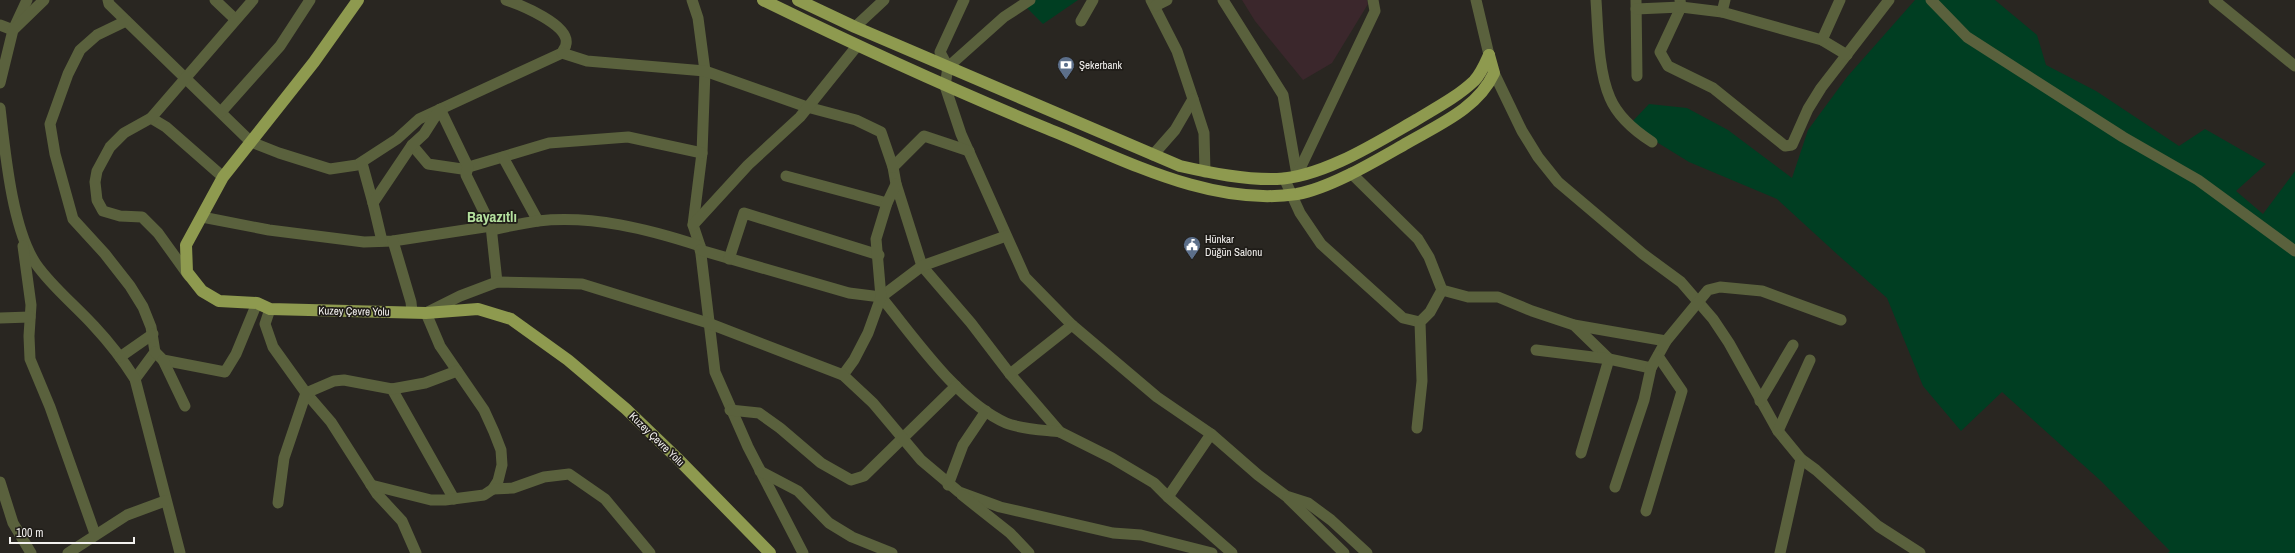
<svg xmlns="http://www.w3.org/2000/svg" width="2295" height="553" font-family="'Archivo Narrow',sans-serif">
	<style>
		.education { fill: #3b272c }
		.green { fill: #003e22 }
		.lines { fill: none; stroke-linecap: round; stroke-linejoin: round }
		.minor { stroke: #5a613d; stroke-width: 11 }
		.major { stroke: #8e9a4f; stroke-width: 12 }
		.labels { text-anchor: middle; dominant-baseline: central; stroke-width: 3.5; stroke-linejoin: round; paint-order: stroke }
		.poi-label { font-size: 11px; fill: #f3f1ef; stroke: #1f1c18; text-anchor: start }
		.street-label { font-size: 11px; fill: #f3f1ef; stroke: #1f1c18 }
		.district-label { font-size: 15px; font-weight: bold; fill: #b4e09e; stroke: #1f1c18 }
	</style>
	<rect width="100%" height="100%" fill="#292621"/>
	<polygon class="education" points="1242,0 1367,0 1368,4 1332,63 1303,80 1255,21"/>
	<g class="green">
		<polygon points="1034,0 1078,0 1043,24 1026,7"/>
		<polygon points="1915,0 1995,0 2037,35 2046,65 2096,91 2179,146 2205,129 2266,164 2236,191 2263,214 2295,171 2295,553 2168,553 2170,551 2101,481 2002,392 1961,431 1923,386 1887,298 1838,255 1777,199 1689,162 1629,125 1649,104 1687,108 1728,130 1792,178 1808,130 1847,77"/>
	</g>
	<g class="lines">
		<g class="minor">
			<path d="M 108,0 L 109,4 L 251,142 L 279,153 L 330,169 L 357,165 L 397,139 L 419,119 L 562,53 C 563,50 566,47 566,44 C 570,25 521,5 506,0"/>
			<polyline points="215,0 235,19"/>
			<polyline points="692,0 698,18 705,71 702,153 693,225 700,246 715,372 748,447 803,553"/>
			<polyline points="964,0 940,52 948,67 945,86 961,134 1025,277 1072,325 1157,397 1211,434 1258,475 1286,496 1308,503 1331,520 1367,553"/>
			<polyline points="1151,0 1177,51 1193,99 1175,130 1153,155"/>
			<polyline points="1223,0 1283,95 1297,175"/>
			<polyline points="1476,0 1489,55"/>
			<path d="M 1596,0 C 1598,29 1598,71 1610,98 C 1618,117 1635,131 1652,142"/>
			<polyline points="1636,0 1637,76"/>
			<polyline points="1680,0 1681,7 1660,52 1668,66 1713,88 1785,146 1792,145 1808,109 1821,88 1889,0"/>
			<polyline points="1931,0 1967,37 2123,137 2198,180 2295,251"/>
			<polyline points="2214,0 2295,66"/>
			<polyline points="1155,6 1167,0"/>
			<polyline points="1636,9 1681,7 1722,12 1822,40 1847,55"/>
			<polyline points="1722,12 1725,0"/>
			<polyline points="126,21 97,35 80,50 68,74 50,124 55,154 73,219 105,254 130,286 143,307 151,327 155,352 135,379"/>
			<polyline points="1081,21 1093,0"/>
			<polyline points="0,25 13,30 27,0"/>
			<polyline points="855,27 884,0"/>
			<polyline points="1822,40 1840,0"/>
			<polyline points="562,53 587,61 705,71 807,107 856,120 881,132 893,167 896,184 922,266 971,323 1010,374 1060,432 1112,458 1154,483 1168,497 1232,553"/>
			<polyline points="948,67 1004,17 1030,0"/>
			<polyline points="1494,73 1522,131 1538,157 1558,182 1643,254 1681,282 1713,319 1729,343 1778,431 1801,459 1816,470 1878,526 1920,553"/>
			<polyline points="0,83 13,30 44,0"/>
			<polyline points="1193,99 1204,133 1205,172"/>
			<path d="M 0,108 C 5,151 12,229 36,264 C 52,287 75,305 94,326 C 109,342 123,360 135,379 L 180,553"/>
			<polyline points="221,112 280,46 310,0"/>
			<polyline points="151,118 166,127 223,177"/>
			<polyline points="412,145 428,164 462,169 549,143 628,137 702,153"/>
			<polyline points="503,157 538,221"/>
			<polyline points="362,163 373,203"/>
			<polyline points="893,167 924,136 969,151"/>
			<polyline points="1351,173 1418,239 1429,257 1442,290 1468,297 1498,297 1532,311 1574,325 1666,341"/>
			<polyline points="1297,175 1375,11 1373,0"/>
			<polyline points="786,176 887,203"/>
			<polyline points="1284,178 1300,213 1321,244 1403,318 1420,322"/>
			<path d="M 202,217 L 269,230 L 364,242 L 393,241 L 491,226 L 496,229 C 510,226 524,223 538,221 C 593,215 648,229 700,246"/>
			<polyline points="693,225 748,165 800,117 857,46"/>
			<polyline points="382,241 373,203 412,145 424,134 440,109 468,167 466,175 491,226 497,282"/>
			<polyline points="393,241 411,302 412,312"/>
			<polyline points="23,246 31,305 29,336 30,359 50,407 95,534"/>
			<path d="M 700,250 L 849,293 L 881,297 C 915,338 957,401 1006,423 C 1020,429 1045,430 1060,432"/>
			<polyline points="729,259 744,213 879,255"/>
			<polyline points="189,276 158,233 142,217 120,216 103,211 97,200 95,182 97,171 110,147 124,133 151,118 253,0"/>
			<polyline points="881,297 922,266 1006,236"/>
			<polyline points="270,309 265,324 273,347 306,393 331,422 377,494 402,521 416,553"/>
			<polyline points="0,318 30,317"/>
			<polyline points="1574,325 1609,359 1581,453"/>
			<polyline points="1536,350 1609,359 1651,368"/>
			<polyline points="155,352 163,360 225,372 236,354 257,303"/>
			<polyline points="120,357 153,334"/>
			<polyline points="163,360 185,406"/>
			<polyline points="1010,374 1072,325"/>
			<polyline points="843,375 854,360 868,333 881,297 876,239 887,203 896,184"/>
			<polyline points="392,389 454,499"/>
			<polyline points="1760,401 1793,345"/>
			<polyline points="730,410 759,413 780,428 821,463 851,480 864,476 956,386"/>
			<polyline points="1417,428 1422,381 1420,322 1430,312 1442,290"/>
			<polyline points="1778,431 1810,360"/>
			<polyline points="760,471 798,491 829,523 852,537 892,553"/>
			<polyline points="0,482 13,523 31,553"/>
			<polyline points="371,485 431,500 445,500 484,495 493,489 498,481 502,465 501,450 494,432 484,410 440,346 426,313 460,296 497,282 544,283 582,284 708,323 843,375 873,403 921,460 959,492 1000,507 1113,533 1141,535 1212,553"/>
			<polyline points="948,485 963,445 986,411"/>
			<polyline points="1615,487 1644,400 1651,368 1666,341 1708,290 1720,287 1762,291 1841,320"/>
			<polyline points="493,489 513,488 544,477 569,474 605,499 650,553"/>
			<polyline points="962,495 1010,533 1029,553"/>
			<polyline points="1168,497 1211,434"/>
			<polyline points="1288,498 1344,553"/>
			<polyline points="278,503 284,458 306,393 334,381 344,380 392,389 425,383 457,371"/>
			<polyline points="1646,511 1682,391 1658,356"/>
			<polyline points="68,553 127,515 165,501"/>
			<polyline points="1780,553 1801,459"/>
		</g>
		<g class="major">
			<polyline points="358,0 314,62 223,177 186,245 187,272 202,291 219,301 257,303 270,309 426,313 478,309 511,319 568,360 626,409 677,458 770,553"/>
			<path d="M 763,0 C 857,46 951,89 1048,129 C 1125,160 1211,207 1297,194 C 1331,188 1377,160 1407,143 C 1440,124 1478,108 1494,73 L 1489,55"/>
			<path d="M 798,0 L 855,27 L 1180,166 C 1211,173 1245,180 1277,179 C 1323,177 1376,143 1416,120 C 1436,108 1457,97 1474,81 C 1481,74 1485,64 1489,55"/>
		</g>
	</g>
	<defs>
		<symbol id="bank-pin" viewBox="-11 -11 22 30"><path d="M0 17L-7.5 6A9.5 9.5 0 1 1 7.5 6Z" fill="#5c6f8a" stroke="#1f1c18"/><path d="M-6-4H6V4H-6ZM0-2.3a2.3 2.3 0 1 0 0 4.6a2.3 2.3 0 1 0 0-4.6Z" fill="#fff"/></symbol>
		<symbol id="civic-pin" viewBox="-11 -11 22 30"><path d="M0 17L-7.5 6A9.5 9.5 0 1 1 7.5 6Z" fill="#5c6f8a" stroke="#1f1c18"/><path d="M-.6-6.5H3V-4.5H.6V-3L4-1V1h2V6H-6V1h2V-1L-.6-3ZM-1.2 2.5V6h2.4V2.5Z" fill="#fff"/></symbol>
	</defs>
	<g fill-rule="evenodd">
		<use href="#bank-pin" x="1056" y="55" width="20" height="27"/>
		<use href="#civic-pin" x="1182" y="235" width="20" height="27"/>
	</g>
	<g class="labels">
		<g class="poi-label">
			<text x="1079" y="65">Şekerbank</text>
			<text x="1205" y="239">Hünkar<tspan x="1205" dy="13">Düğün Salonu</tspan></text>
		</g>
		<g class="street-label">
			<text transform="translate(354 311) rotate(1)">Kuzey Çevre Yolu</text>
			<text transform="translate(657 439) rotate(44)">Kuzey Çevre Yolu</text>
		</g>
		<g class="district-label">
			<text x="492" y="216">Bayazıtlı</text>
		</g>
	</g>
	<path d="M10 537v6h124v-6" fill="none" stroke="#f3f1ef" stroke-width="2"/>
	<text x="16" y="537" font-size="12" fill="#f3f1ef" stroke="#1f1c18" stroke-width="3" paint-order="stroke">100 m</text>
</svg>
